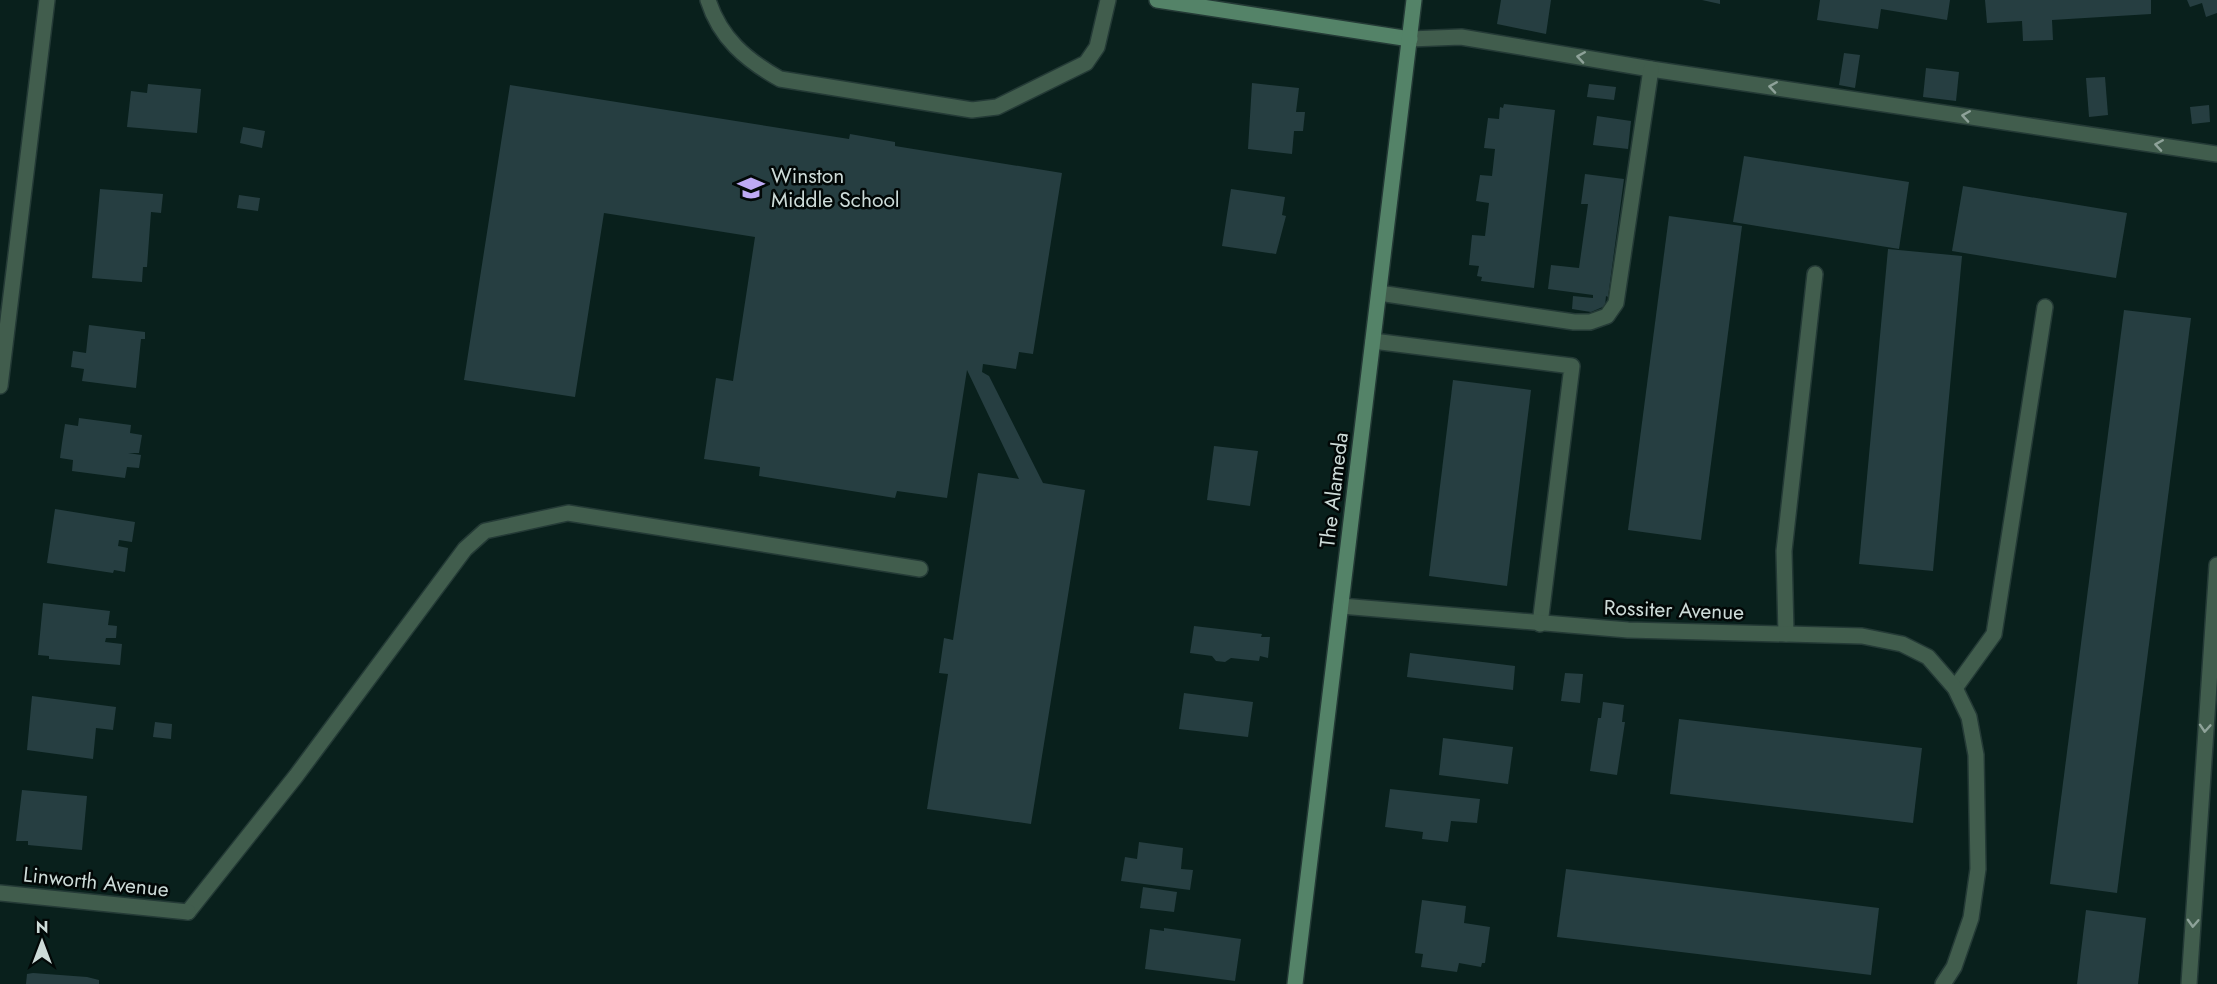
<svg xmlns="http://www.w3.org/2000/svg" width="2217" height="984" font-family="Jost,sans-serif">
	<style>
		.building { fill: #263e41 }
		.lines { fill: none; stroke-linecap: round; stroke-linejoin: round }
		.lane-casing { stroke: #243a36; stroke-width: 18 }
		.street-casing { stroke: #243a36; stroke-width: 18 }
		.secondary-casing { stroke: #243a36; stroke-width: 18 }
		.lane { stroke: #415d4d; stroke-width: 15 }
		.street { stroke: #415d4d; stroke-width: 15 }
		.secondary { stroke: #548368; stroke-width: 15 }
		.oneway { stroke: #8ea299 }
		.labels { text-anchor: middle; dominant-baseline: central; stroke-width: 5; stroke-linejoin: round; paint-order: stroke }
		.poi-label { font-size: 21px; fill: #cddbd8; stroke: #020807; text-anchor: start }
		.street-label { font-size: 21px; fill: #cddbd8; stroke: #020807 }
	</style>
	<rect width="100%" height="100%" fill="#09201c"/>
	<g class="building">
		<polygon points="1501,0 1551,0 1546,34 1497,24"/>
		<polygon points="1702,0 1720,0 1720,4"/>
		<polygon points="1820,0 1950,0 1947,20 1881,9 1878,29 1817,20"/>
		<polygon points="1985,0 2151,0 2151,14 2052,20 2053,40 2023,41 2022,21 1987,23"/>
		<polygon points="2187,0 2217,0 2217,13 2206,17 2202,3 2190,7"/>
		<polygon points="1844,53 1860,55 1855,88 1839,85"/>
		<polygon points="1926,68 1959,72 1956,101 1923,97"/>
		<polygon points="2105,77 2108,115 2089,117 2086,78"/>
		<polygon points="1252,83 1299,88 1296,112 1305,112 1303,131 1294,131 1292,154 1248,149"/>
		<polygon points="148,84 201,89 197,133 127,127 131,91 147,93"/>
		<polygon points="1589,84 1616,87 1614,100 1587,97"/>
		<polygon points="510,85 849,139 850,134 895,142 895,146 1062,173 1033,354 1019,352 1016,369 983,364 982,372 989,376 1043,483 1085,490 1031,824 927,809 948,674 939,673 944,638 953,640 978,473 1019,479 967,370 947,498 897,491 895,498 759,476 760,467 704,459 716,378 733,381 755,237 604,213 575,397 464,380"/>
		<polygon points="1504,104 1555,110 1534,288 1481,281 1482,277 1477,276 1479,266 1469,265 1472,235 1485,236 1489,203 1476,201 1480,175 1492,176 1495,149 1484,148 1488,118 1499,119 1500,107 1503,108"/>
		<polygon points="2209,105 2210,122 2192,124 2190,107"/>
		<polygon points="1597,116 1631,121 1628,149 1593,145"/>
		<polygon points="243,127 265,131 262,148 240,143"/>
		<polygon points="1744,156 1909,182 1899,249 1733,222"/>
		<polygon points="1585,174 1624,179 1608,297 1606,296 1605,306 1591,312 1572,309 1573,296 1593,298 1593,295 1548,289 1551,265 1579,268 1588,204 1581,204"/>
		<polygon points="1963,186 2127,213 2116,278 1952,251"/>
		<polygon points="100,189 163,194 161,213 151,212 147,267 143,267 142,282 92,278"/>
		<polygon points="1231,189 1285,197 1282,215 1286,216 1276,254 1222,246"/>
		<polygon points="239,195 260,198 258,211 237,208"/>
		<polygon points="1669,216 1742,226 1701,540 1628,530"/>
		<polygon points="1888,249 1962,256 1933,571 1859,564"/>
		<polygon points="2124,310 2191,318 2117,893 2050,884"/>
		<polygon points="89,325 145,332 145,339 141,339 136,388 82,381 84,369 71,367 73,351 86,353"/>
		<polygon points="1453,380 1531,390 1507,586 1429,576"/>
		<polygon points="79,418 131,425 130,433 142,435 139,453 128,453 141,455 139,468 127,467 125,478 72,471 73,460 60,458 62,443 65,424 78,426"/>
		<polygon points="1214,446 1258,451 1250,506 1207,500"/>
		<polygon points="55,509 135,522 132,542 119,540 118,546 128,548 125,572 114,570 113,573 47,563"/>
		<polygon points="43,603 110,611 108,625 117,626 116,638 106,638 105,642 122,644 120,665 49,659 49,656 38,655"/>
		<polygon points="1194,626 1262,634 1261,637 1270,637 1268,658 1260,656 1259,661 1231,658 1225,662 1216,661 1212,656 1190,653"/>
		<polygon points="1410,653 1515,666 1513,690 1407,677"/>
		<polygon points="1565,673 1583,674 1580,703 1561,701"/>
		<polygon points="1184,693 1253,702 1248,737 1179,729"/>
		<polygon points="32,696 116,707 113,730 96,728 93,759 27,750"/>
		<polygon points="1603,702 1624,705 1622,722 1625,722 1617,775 1590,771 1598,718 1601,718"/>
		<polygon points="1679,719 1922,748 1913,823 1670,794"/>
		<polygon points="155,722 172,724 171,739 153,737"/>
		<polygon points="1443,738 1513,747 1508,784 1439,775"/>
		<polygon points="1390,789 1480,799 1477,823 1451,821 1448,842 1422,839 1423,832 1385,827"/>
		<polygon points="22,790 87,796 82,850 28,845 28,841 16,841"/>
		<polygon points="1139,842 1183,848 1181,869 1193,870 1190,890 1121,881 1125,857 1137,859"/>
		<polygon points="1566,869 1879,908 1871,975 1557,937"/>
		<polygon points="1143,887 1177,892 1174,912 1140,908"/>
		<polygon points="1422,900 1466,906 1464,923 1490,927 1485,963 1482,963 1481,967 1459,963 1457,972 1421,967 1423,954 1415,953"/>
		<polygon points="2086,910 2146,918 2138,984 2077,984"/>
		<polygon points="1164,928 1241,939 1235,981 1145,969 1150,929 1164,931"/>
		<polygon points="33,973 87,977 99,980 99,984 26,984 27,974"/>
	</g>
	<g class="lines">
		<defs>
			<g id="lane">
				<path d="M 708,0 C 720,38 746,60 780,79 L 972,110 L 997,107 L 1086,63 L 1097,47 L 1108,0"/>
				<polyline points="1410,39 1461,37 1651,69 2217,154"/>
				<polyline points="1379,293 1574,322 1590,322 1607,316 1616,303 1651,69"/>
				<polyline points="1373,341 1572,366 1540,624"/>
				<polyline points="1786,634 1784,551 1815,274"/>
				<polyline points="1955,688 1994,634 2045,307"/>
				<polyline points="188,912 296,776 465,549 485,531 568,513 920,569"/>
				<polyline points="2189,984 2217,565"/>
			</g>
			<g id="street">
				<polyline points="0,386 47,0"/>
				<polyline points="1341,606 1628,630 1862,636 1902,644 1928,657 1955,688 1969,717 1976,755 1978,869 1971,918 1954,967 1943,984"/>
				<polyline points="0,893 188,912"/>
			</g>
			<g id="secondary">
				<polyline points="1157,0 1410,39"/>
				<polyline points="1295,984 1414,0"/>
			</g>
		</defs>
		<use href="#lane" class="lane-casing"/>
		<use href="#street" class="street-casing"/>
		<use href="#secondary" class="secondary-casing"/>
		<use href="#lane" class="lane"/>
		<use href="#street" class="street"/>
		<use href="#secondary" class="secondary"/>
	</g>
	<defs><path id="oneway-chevron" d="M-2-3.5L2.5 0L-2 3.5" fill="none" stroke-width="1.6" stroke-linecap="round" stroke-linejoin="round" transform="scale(1.5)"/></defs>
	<g class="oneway">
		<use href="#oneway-chevron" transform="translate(1581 57) rotate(-171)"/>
		<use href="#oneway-chevron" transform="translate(1773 87) rotate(-171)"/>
		<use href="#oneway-chevron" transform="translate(1966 116) rotate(-171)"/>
		<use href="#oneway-chevron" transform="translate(2159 145) rotate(-171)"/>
		<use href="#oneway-chevron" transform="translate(2205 728) rotate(94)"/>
		<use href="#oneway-chevron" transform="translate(2193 923) rotate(93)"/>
	</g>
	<defs>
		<symbol id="school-bare" viewBox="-9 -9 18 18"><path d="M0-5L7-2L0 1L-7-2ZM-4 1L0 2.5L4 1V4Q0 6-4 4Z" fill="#bea9f4" stroke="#020807" stroke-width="2.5" paint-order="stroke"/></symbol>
	</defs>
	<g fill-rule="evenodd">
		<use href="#school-bare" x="732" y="169" width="38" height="38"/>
	</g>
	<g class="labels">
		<g class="poi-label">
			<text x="771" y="176">Winston<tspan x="771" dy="24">Middle School</tspan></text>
		</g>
		<g class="street-label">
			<text transform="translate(1334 490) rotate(-83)">The Alameda</text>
			<text transform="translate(1674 610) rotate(2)">Rossiter Avenue</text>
			<text transform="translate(96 882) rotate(6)">Linworth Avenue</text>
		</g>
	</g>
	<g transform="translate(42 942)" stroke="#020807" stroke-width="4.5" paint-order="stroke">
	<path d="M0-4.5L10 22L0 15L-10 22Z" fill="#cddbd8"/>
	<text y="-9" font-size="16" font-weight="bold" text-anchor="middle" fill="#cddbd8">N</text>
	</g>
</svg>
